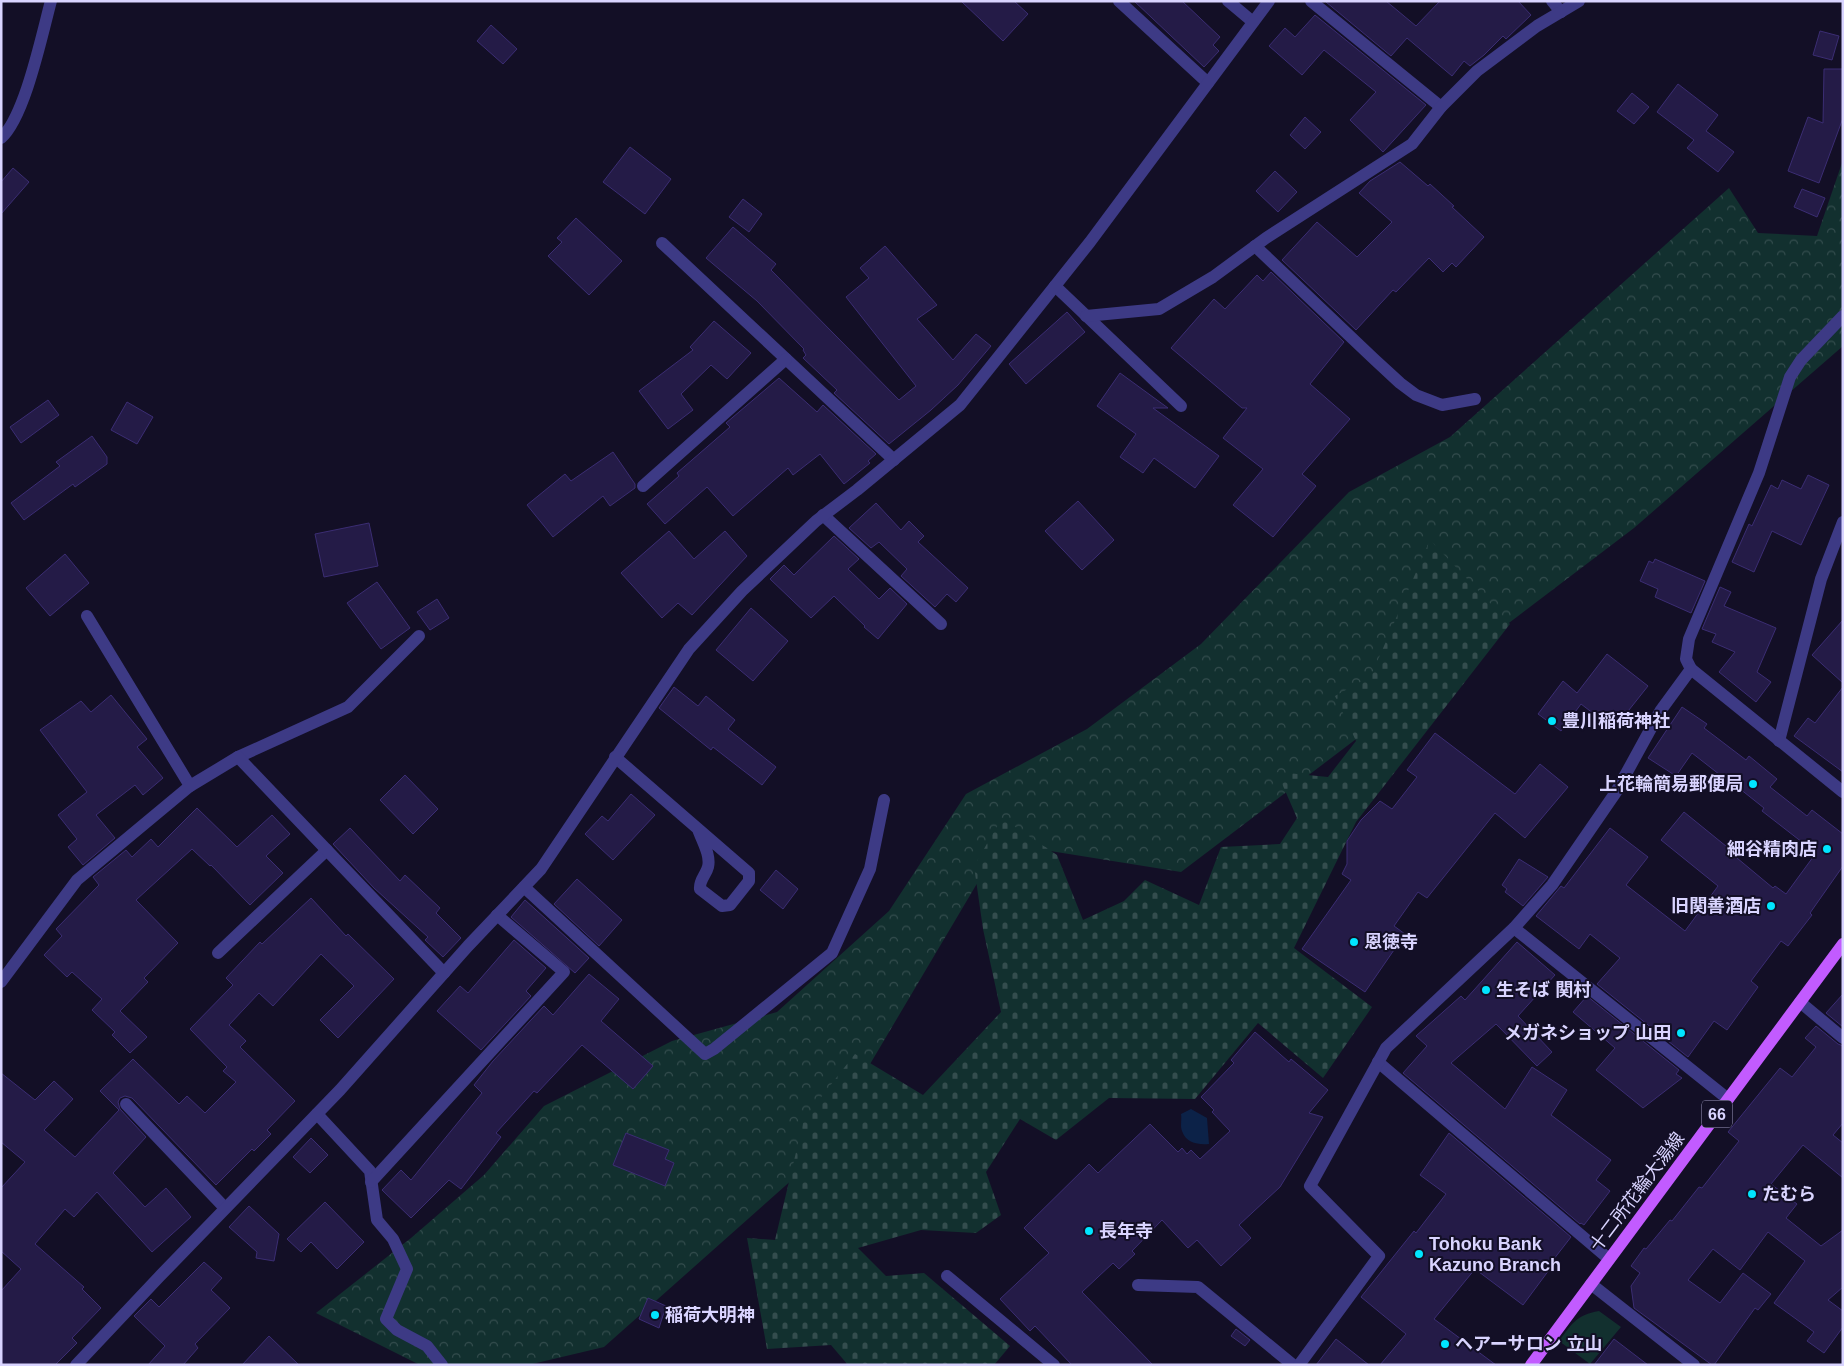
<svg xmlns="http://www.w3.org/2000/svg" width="1844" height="1366" font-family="Arial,'Noto Sans JP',sans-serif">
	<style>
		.green { fill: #12302f }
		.forest { fill: url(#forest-crowns) }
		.cemetery { fill: url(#cemetery-stones) }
		.water { fill: #0c2248 }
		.building { fill: #241b47; stroke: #3b2d73 }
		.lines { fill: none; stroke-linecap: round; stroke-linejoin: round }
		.minor { stroke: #3d3a85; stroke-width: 12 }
		.major { stroke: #c25bff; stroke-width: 12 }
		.poi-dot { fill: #00e5ff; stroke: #130f26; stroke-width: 2 }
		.labels { text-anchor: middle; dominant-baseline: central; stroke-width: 4; stroke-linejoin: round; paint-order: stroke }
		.shield { fill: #130f26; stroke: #9e99be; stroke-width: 1 }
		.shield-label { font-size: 16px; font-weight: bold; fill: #d9d4ff }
		.poi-label { font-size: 18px; font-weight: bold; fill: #d9d4ff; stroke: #130f26; text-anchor: start }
		.street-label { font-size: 18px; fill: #d9d4ff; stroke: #130f26 }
	</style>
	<defs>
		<pattern id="forest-crowns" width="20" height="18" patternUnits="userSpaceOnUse" patternTransform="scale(1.25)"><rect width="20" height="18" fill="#12302f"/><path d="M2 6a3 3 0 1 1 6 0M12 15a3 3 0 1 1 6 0" fill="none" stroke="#344d4e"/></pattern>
		<pattern id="cemetery-stones" width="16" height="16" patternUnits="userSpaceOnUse" patternTransform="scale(1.25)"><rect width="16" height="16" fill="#12302f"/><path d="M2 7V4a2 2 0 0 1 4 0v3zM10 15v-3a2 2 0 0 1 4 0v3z" fill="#344d4e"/></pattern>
	</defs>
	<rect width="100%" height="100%" fill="#130f26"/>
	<path class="green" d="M 1599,1311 L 1621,1327 L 1590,1364 L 1559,1341 C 1572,1324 1576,1315 1599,1311 Z"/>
	<polygon class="forest" points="1843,160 1843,346 1634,528 1181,872 1001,843 812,1162 604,1347 528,1365 420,1365 316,1313 411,1238 484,1175 544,1106 672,1041 777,1012 889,911 966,794 1087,729 1201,644 1349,492 1450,437 1729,188 1758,233 1817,236"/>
	<polygon class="cemetery" points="1430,540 1510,624 1356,822 1294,948 1372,1007 1323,1078 1258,1023 1195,1099 1109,1098 1056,1140 1020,1119 986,1172 1001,1215 976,1233 921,1230 858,1248 886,1276 924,1273 1010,1346 994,1365 848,1365 831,1345 767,1349 747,1238 775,1240 804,1119 855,1054 923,1095 1001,1012 983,929 974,866 1002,818 1057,855 1083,920 1124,901 1145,880 1199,905 1221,847 1280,844 1297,818 1277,772 1328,777 1356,741 1335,696 1371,676"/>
	<path class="water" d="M 1191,1109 L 1207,1118 L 1209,1144 C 1198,1145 1186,1143 1182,1131 C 1180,1126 1182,1119 1181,1114 Z"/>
	<g class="building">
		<polygon points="961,1 1014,1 1028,14 1003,41"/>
		<polygon points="1134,1 1182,1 1220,37 1213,45 1219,51 1204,67"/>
		<polygon points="1327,1 1386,1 1416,26 1440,1 1518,1 1531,15 1506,39 1503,36 1484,55 1470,66 1464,61 1452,76 1407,38 1391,56 1326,2"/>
		<polygon points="1315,15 1426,105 1383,152 1350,120 1376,92 1324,50 1302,75 1269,46 1285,28 1295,37"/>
		<polygon points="491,25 517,49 503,64 477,41"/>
		<polygon points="1820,31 1839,36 1832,60 1813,55"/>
		<polygon points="1824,69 1843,69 1843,118 1819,183 1788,171 1808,117 1823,123"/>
		<polygon points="1678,84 1718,115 1706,131 1734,152 1718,172 1687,148 1694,140 1657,112"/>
		<polygon points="1632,93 1649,107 1634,124 1617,111"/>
		<polygon points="1305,117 1321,132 1305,149 1290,135"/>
		<polygon points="630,147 671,179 645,214 603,182"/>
		<polygon points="1400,162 1428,186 1430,184 1454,206 1452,207 1484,237 1456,267 1452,263 1443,272 1429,258 1396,292 1393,290 1356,330 1282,260 1317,222 1357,257 1392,222 1359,193 1370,181"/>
		<polygon points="13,168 29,182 1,214 1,182"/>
		<polygon points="1275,171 1297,192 1278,212 1256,191"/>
		<polygon points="1802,189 1825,198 1817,217 1794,207"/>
		<polygon points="743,199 762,214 749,232 729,217"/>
		<polygon points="576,218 622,261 589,295 548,256 562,242 557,238"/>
		<polygon points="733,227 776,264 771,270 899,400 916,386 846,297 869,278 860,268 885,246 937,305 917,319 953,360 976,334 991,346 958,385 931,410 889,444 834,393 837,390 803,358 806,355 803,350 804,349 757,301 706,258"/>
		<polygon points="1271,272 1344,342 1310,384 1350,419 1302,474 1316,486 1273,537 1233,505 1263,469 1223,438 1247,408 1242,408 1171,348 1214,299 1225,309 1257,275 1263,281"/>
		<polygon points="1067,312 1085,332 1026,384 1009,364"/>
		<polygon points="714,321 751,353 727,379 711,365 681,394 693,410 668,429 639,391 693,350 690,347"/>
		<polygon points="1120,373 1168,408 1153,408 1219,456 1195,488 1154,458 1143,473 1120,457 1136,434 1097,406"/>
		<polygon points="779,378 817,412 823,405 876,454 868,461 870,463 844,484 820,454 793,475 788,468 733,516 707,487 665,524 647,504 679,476 677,473 730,427 726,423"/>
		<polygon points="48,400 59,415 21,443 10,427"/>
		<polygon points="127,402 153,417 137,444 111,430"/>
		<polygon points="92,436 107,457 107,464 75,487 73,484 24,520 11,503 60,466 56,462"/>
		<polygon points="613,452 635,484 635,488 610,506 603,496 553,537 527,505 565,474 571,481"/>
		<polygon points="1808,475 1829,485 1801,545 1772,531 1754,572 1732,562 1749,524 1752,526 1771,485 1778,489 1782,480 1801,489"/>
		<polygon points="1078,501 1114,540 1082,570 1045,531"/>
		<polygon points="876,503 901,530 909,521 924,536 918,542 968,588 956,602 947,594 935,607 901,576 907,569 879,542 871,548 849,528"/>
		<polygon points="369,523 378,566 324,577 315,534"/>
		<polygon points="669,531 694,559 725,531 747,556 692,615 678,603 662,618 621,573"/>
		<polygon points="834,536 859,559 848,569 879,599 890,588 907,604 878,639 864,627 865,626 834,596 811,618 770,579 784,565 794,575"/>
		<polygon points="65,554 89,583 50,616 26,588"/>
		<polygon points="1655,559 1705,581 1691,613 1655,597 1658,589 1640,581 1649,561 1653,563"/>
		<polygon points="377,582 410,628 381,649 347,603"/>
		<polygon points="1720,587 1731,592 1724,606 1776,628 1757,672 1771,682 1756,702 1719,672 1735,652 1712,642 1716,634 1702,629"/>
		<polygon points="437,599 449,618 430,630 417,612"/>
		<polygon points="751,608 788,641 753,681 716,650"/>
		<polygon points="1843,620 1843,683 1812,655"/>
		<polygon points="1607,654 1648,686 1617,725 1602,713 1598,717 1581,704 1561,731 1538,714 1563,681 1577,693"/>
		<polygon points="674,687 698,706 706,696 735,720 728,729 776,767 762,785 713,747 711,750 659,708"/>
		<polygon points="1843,687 1843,772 1794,736 1808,718 1815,723"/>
		<polygon points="111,695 147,739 137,747 163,778 143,795 135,785 96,815 115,838 83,865 68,847 77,839 58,815 87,792 40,730 81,701 91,712"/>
		<polygon points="1682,707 1707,724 1704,728 1746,760 1749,756 1777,779 1770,787 1807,816 1812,810 1843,834 1843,866 1810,913 1812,915 1788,946 1781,941 1751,981 1758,987 1727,1030 1714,1021 1688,1057 1597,984 1620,958 1590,934 1579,949 1536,916 1561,886 1564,888 1610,828 1648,857 1626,885 1685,931 1718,886 1661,840 1684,812 1732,851 1731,853 1773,888 1775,886 1786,894 1816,853 1762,811 1764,808 1725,777 1724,778 1692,753 1676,776 1648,758"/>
		<polygon points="1435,733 1515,794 1540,764 1568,787 1525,838 1495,813 1427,898 1418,892 1394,926 1405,934 1365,992 1302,949 1351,880 1342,874 1347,864 1347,841 1361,820 1380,801 1392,809 1417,777 1407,770"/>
		<polygon points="405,775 438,809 413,834 380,800"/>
		<polygon points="631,794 655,815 613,860 585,834 602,816 608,821"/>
		<polygon points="197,808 237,847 272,815 290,834 266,856 283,873 250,905 211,865 210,866 192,849 136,900 178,943 144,978 148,982 120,1011 147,1037 130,1053 112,1035 115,1032 92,1010 102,999 72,972 67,977 44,955 62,936 56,929 99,885 93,877 126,850 132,857 151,839 158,847"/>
		<polygon points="350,828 400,881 405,875 440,908 436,913 461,938 443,957 425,940 428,937 374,888 333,844"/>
		<polygon points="1519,859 1548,877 1523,906 1505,892 1507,889 1502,885"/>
		<polygon points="776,870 798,889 783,909 760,890"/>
		<polygon points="577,879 622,920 599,946 554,904"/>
		<polygon points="311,898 346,936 348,934 394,979 338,1038 320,1020 354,986 321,954 273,1006 259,993 229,1025 246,1041 240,1047 295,1101 267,1130 271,1134 254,1151 252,1149 216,1185 132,1098 125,1096 120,1098 118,1102 120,1109 146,1137 113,1173 145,1207 166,1188 191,1217 152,1252 97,1192 74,1217 65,1209 35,1244 84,1287 82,1289 101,1308 72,1338 77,1343 55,1365 1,1365 1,1291 21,1269 1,1251 1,1188 25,1162 1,1142 1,1073 35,1100 54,1081 73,1099 44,1130 75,1157 119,1110 100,1091 133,1059 179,1104 187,1096 205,1113 236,1082 223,1071 227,1067 190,1029 233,985 226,978 260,942 262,944"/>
		<polygon points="525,900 589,958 575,973 511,917"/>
		<polygon points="514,940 546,968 526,991 531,996 481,1050 437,1011 460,986 468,993"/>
		<polygon points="1517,942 1555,975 1518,1016 1552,1052 1537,1066 1496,1024 1451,1063 1505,1109 1532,1067 1567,1090 1551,1115 1611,1160 1596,1180 1610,1191 1584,1225 1581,1223 1580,1224 1403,1073 1427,1046 1416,1036 1461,996 1465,1000"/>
		<polygon points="589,974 619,999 601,1021 653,1066 633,1089 582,1045 537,1093 534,1091 496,1133 501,1137 461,1189 449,1180 411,1218 382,1190 401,1170 411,1180 482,1093 474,1085 493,1061 544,1006 553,1015"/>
		<polygon points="1843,994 1843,1027 1826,1013"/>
		<polygon points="1587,996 1679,1070 1676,1074 1682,1078 1643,1108 1596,1070 1615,1048 1573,1012"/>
		<polygon points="1816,1026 1838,1044 1843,1046 1843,1123 1833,1135 1843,1143 1843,1178 1803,1145 1771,1184 1797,1204 1786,1218 1821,1246 1843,1230 1843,1287 1828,1300 1843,1311 1843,1327 1824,1353 1807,1341 1814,1332 1774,1303 1805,1261 1768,1232 1740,1270 1713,1249 1688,1280 1720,1303 1743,1273 1771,1294 1758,1310 1755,1308 1714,1365 1712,1365 1634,1308 1631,1286 1640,1273 1631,1266 1644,1248 1646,1249 1670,1220 1672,1221 1699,1187 1702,1188 1739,1141 1728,1132 1780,1068 1792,1077 1816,1047 1805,1038"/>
		<polygon points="1255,1032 1289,1062 1291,1059 1328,1090 1309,1113 1323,1117 1280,1187 1239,1225 1251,1238 1221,1266 1197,1240 1188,1248 1162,1220 1132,1251 1135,1254 1119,1269 1113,1263 1082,1292 1153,1365 1072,1365 1035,1326 1030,1331 1000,1299 1049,1253 1024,1228 1089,1164 1098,1173 1150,1124 1178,1152 1182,1148 1187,1154 1191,1150 1200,1159 1230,1131 1212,1112 1214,1110 1201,1097 1234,1063 1231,1060"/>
		<polygon points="626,1133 669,1150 665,1159 674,1163 665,1186 613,1165"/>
		<polygon points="1449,1133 1571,1237 1550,1264 1552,1266 1523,1305 1475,1269 1434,1319 1496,1365 1380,1365 1406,1334 1361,1297 1414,1231 1416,1233 1446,1194 1420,1175"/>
		<polygon points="311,1138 328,1155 310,1173 293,1157"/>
		<polygon points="325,1202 364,1242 337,1269 311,1242 301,1252 287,1239"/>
		<polygon points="249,1206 279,1234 274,1261 256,1258 257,1252 229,1227"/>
		<polygon points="204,1262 222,1278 211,1290 230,1308 195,1344 198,1348 183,1365 148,1365 165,1346 134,1316 151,1299 159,1307"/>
		<polygon points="648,1298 666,1306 659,1328 639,1319"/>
		<polygon points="1236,1329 1250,1340 1245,1346 1231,1336"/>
		<polygon points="269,1336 299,1365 242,1365"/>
		<polygon points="1336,1339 1369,1365 1316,1365"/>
		<polygon points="1614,1339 1648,1365 1594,1365"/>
	</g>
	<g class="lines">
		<g class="minor">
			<polyline points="1119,1 1208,83"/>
			<polyline points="1228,1 1253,22"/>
			<polyline points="1311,1 1441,107"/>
			<polyline points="1552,1 1561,12"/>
			<path d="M 1,138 C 25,117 42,34 51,1"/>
			<polyline points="662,243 894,460"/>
			<polyline points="1255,246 1374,359 1400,383 1416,395 1442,405 1475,399"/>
			<polyline points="1055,286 1181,406"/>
			<polyline points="1086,316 1159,309 1213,277 1266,238 1412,144 1441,107 1477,71 1537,26 1579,1"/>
			<polyline points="643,486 786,359"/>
			<polyline points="823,515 941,624"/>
			<polyline points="87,616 190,786"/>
			<polyline points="1691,669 1686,659 1689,639 1759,473 1790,377 1801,360 1843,316"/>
			<polyline points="1779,741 1821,579 1843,522"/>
			<polyline points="238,757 348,707 419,636"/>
			<path d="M 615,757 L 749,873 L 749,881 L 730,905 L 722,906 L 700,889 C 699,880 706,875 708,867 C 711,855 702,841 698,829"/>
			<polyline points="524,887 705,1054 714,1049 832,953 870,869 884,800"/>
			<polyline points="1514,928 1728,1099"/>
			<polyline points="218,953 327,850"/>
			<polyline points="1,982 77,880 190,786 238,757 444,973"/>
			<polyline points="1800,1002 1843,1038"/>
			<polyline points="1378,1062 1609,1259"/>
			<polyline points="126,1104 225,1208"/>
			<polyline points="317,1114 370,1171 377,1220 393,1239 407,1269 386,1319 397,1330 427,1346 442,1365"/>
			<polyline points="371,1182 564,972 497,915"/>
			<polyline points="947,1276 1054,1365"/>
			<polyline points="1591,1284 1694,1365"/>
			<polyline points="1138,1285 1198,1287 1293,1365"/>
			<polyline points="76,1365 159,1277 340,1090 468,946 541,869 689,649 742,591 816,521 857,490 960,405 1090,242 1269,1"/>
			<polyline points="1299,1365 1379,1256 1310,1186 1386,1048 1514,928 1552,885 1616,792 1661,710 1691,669 1843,792"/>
		</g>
		<polyline class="major" points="1531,1365 1843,944"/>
	</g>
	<g class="poi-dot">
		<circle cx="1552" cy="721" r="5"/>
		<circle cx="1753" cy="784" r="5"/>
		<circle cx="1827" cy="849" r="5"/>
		<circle cx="1771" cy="906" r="5"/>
		<circle cx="1354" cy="942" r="5"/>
		<circle cx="1486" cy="990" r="5"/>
		<circle cx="1681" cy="1033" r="5"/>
		<circle cx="1752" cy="1194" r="5"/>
		<circle cx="1089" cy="1231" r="5"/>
		<circle cx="1419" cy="1254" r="5"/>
		<circle cx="655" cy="1315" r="5"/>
		<circle cx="1445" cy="1344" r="5"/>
	</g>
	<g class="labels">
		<rect class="shield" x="1702" y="1100.5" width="30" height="27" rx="4"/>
		<g class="shield-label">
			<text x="1717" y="1114">66</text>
		</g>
		<g class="poi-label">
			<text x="1562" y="721">豊川稲荷神社</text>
			<text x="1743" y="784" text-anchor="end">上花輪簡易郵便局</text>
			<text x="1817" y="849" text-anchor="end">細谷精肉店</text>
			<text x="1761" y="906" text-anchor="end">旧関善酒店</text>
			<text x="1364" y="942">恩徳寺</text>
			<text x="1496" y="990">生そば 関村</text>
			<text x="1671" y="1033" text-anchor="end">メガネショップ 山田</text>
			<text x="1762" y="1194">たむら</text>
			<text x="1099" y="1231">長年寺</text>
			<text x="1429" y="1244">Tohoku Bank<tspan x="1429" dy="21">Kazuno Branch</tspan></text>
			<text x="665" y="1315">稲荷大明神</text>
			<text x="1455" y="1344">ヘアーサロン 立山</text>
		</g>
		<g class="street-label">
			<text transform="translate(1637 1192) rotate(-53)">十二所花輪大湯線</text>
		</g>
	</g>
	<rect width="1844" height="1366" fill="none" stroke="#d9d4ff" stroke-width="5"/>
</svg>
